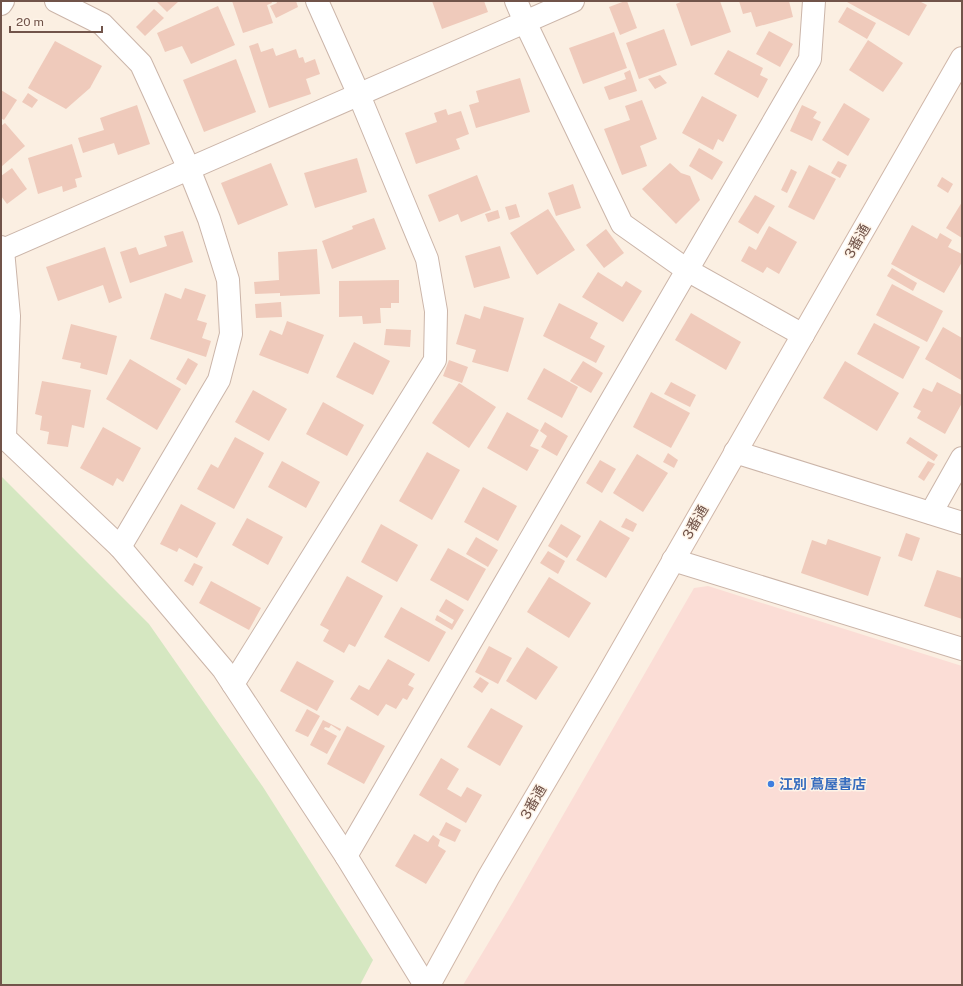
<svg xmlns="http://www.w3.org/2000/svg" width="963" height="986" font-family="'Public Sans','Noto Sans JP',sans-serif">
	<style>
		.commercial { fill: #fbddd6 }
		.green { fill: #d5e7c1 }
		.building { fill: #efcabb }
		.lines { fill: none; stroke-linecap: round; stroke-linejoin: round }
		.street-casing { stroke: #cbb5a9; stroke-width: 24 }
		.secondary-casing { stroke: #d0b7a9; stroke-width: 24 }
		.street { stroke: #fff; stroke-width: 22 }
		.secondary { stroke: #fff; stroke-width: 22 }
		.shop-dot { fill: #3f7fe0; stroke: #fef3e7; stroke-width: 1.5 }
		.labels { text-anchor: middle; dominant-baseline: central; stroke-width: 3; stroke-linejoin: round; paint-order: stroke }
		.street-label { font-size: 14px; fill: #71544a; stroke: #fef3e7 }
		.shop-label { font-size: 14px; font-weight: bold; fill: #366cbe; stroke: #fef3e7; text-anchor: start }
	</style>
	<rect width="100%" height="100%" fill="#fbefe2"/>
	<polygon class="commercial" points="708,586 962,666 962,985 463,985 513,902 694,588"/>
	<polygon class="green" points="1,476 149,624 263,787 373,960 360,985 1,985"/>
	<g class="building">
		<polygon points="156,1 179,1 167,12"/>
		<polygon points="232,1 271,1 272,3 267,5 273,23 243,33"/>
		<polygon points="276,1 296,1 298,7 276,18 270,6 277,3"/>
		<polygon points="432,1 484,1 488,12 442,29"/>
		<polygon points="625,1 627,1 637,28 620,35 609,7"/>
		<polygon points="683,1 720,1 731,32 691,46 676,4"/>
		<polygon points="739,1 789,1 793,17 756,27 751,12 743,14"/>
		<polygon points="848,1 919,1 927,5 909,36 847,2"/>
		<polygon points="218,6 235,45 191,64 182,46 165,52 157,33"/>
		<polygon points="847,7 876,23 867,39 838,22"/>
		<polygon points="154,9 164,18 145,36 136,27"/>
		<polygon points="664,29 677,65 639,79 626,43"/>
		<polygon points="769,31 793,44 780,67 756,54"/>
		<polygon points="614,32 627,68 583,84 569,48"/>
		<polygon points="868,40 903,63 883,92 849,70"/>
		<polygon points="55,41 102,66 90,88 66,109 28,88"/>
		<polygon points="258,43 261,52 273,48 276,56 296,49 299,58 303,57 305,63 315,59 320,74 306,79 311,94 269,108 249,46"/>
		<polygon points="728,50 763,68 760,75 768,79 758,98 714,74"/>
		<polygon points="236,59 256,112 204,132 183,80"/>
		<polygon points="630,70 637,91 609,100 604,87 626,79 624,73"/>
		<polygon points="660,75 667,83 655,89 648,79"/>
		<polygon points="520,78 530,112 476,128 469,105 479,102 476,91"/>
		<polygon points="1,90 17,100 4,120 1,118"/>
		<polygon points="28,93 38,100 32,108 22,102"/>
		<polygon points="702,96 737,115 723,142 718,139 713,150 682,133"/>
		<polygon points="642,100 657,139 640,146 647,166 622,175 604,129 630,120 625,106"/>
		<polygon points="844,103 870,119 848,156 822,140"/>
		<polygon points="137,105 150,144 118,155 114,143 83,153 78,138 104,130 100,118"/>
		<polygon points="802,105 817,112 813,118 821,122 812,141 790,131"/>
		<polygon points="446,109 448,115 461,111 469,134 456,139 460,149 416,164 405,133 437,122 434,113"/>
		<polygon points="5,123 25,146 1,167 1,126"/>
		<polygon points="72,144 82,177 75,179 77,187 63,192 62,186 38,194 28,158"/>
		<polygon points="699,148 723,162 712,180 689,166"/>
		<polygon points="357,158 367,192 315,208 304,173"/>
		<polygon points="838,161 847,165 840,178 831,173"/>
		<polygon points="271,163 288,205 238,225 221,183"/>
		<polygon points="670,163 681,173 690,176 700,200 676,224 642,189"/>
		<polygon points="809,165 836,179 814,220 788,207"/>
		<polygon points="12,168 27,189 7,204 1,196 1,176"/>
		<polygon points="791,169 797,172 787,193 781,190"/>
		<polygon points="477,175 491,210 461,222 458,214 439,222 428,195"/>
		<polygon points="942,177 953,184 948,193 937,186"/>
		<polygon points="573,184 581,208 556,216 548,193"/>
		<polygon points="755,195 775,206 758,234 738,222"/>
		<polygon points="962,202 962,238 946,228"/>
		<polygon points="516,204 520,217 509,220 505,207"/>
		<polygon points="548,209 575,250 537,275 510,233"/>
		<polygon points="498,210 500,218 488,222 485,214"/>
		<polygon points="374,218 386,249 332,269 322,241 353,229 352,226"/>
		<polygon points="912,225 937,239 940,233 952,240 948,247 962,254 962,262 944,293 891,264"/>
		<polygon points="769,226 797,242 779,274 767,267 763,273 741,261 749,246 756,250"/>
		<polygon points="606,229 624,253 604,268 586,245"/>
		<polygon points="183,231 193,262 130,283 120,252 136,247 139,255 167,246 164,236"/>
		<polygon points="500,246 510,278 474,288 465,256"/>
		<polygon points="105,247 122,298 109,303 103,285 58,301 46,267"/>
		<polygon points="317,249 320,294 280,296 280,293 255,294 254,282 279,280 278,252"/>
		<polygon points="892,268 917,283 913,291 887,276"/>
		<polygon points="598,272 622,287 626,281 642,291 623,322 582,297"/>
		<polygon points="399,280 399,303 391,303 391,308 380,308 381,323 363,324 362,316 339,317 339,281"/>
		<polygon points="892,284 943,311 927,342 876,315"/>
		<polygon points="185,288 206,295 197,320 207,323 202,338 211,341 206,357 150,339 165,293 181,299"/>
		<polygon points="281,302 282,317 256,318 255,304"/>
		<polygon points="559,303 598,323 590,338 605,346 596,363 543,336"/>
		<polygon points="484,306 524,318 508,372 472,362 476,350 456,344 465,314 480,319"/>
		<polygon points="691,313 741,342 726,370 675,340"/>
		<polygon points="287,321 324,335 308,374 259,355 270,330 282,335"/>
		<polygon points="874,323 920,347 903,379 857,354"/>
		<polygon points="71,324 117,336 107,375 80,368 81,363 62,359"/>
		<polygon points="943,327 962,338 962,377 961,380 925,359"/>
		<polygon points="386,329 411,330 410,347 384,345"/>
		<polygon points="354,342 390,361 373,395 336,377"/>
		<polygon points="188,358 198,364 186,385 176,379"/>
		<polygon points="130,359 181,389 157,430 106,399"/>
		<polygon points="449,360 468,367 462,383 443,376"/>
		<polygon points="583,361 603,373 591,393 570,381"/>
		<polygon points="845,361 899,393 877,431 823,398"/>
		<polygon points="544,368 578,387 562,418 527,399"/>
		<polygon points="42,381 91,390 84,428 72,425 68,447 47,444 49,432 40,430 42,416 35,414"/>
		<polygon points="671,382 696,395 690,407 664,394"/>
		<polygon points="937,382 962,395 962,403 945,434 917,418 921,411 913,407 923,388 932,392"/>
		<polygon points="459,383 496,407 469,448 432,423"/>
		<polygon points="253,390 287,409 269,441 235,422"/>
		<polygon points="651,392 690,413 671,448 633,427"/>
		<polygon points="323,402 364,425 347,456 306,434"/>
		<polygon points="507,412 539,430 530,446 539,450 527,471 487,448"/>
		<polygon points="545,422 568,436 557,456 541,447 547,436 540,431"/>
		<polygon points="103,427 141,448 123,482 117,478 113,486 80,468"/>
		<polygon points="235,437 264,453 234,509 197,489 211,464 218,468"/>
		<polygon points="910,437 938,455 934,461 906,443"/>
		<polygon points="427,452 460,470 432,520 399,501"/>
		<polygon points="668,453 678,460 674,468 663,462"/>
		<polygon points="637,454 668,473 643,512 613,493"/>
		<polygon points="600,460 616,469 602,493 586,483"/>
		<polygon points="282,461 320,482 306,508 268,487"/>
		<polygon points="928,461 935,464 924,481 918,477"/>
		<polygon points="483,487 517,506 498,541 464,522"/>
		<polygon points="181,504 216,523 197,558 179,548 177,552 160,544"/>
		<polygon points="247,518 283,537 268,565 232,545"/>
		<polygon points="626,518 637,524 633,532 621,527"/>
		<polygon points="600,520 630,538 606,578 576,560"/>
		<polygon points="381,524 418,545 397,582 361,562"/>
		<polygon points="561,524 581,536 567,558 548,546"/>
		<polygon points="906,533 920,538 912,561 898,556"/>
		<polygon points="476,537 498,550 488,567 466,554"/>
		<polygon points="828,539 881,557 868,596 801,573 812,540 826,545"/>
		<polygon points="448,548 486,569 468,601 430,580"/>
		<polygon points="548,551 565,561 558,574 540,563"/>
		<polygon points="194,563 203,567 193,586 184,581"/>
		<polygon points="937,570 962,578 962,619 924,606"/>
		<polygon points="347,576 383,596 355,647 349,644 344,653 323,641 329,630 320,625"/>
		<polygon points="549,577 591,603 569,638 527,612"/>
		<polygon points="211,581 261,608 249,630 199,603"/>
		<polygon points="446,599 464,610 452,630 435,620 437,615 452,624 454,620 439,611"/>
		<polygon points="401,607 446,632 429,662 384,637"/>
		<polygon points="489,646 512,658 498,684 475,672"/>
		<polygon points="527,647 558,667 536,700 506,681"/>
		<polygon points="388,659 415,674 408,685 414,688 407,700 403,698 396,709 386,704 378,716 350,699 359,685 369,690"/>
		<polygon points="297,661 334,681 317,711 280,691"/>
		<polygon points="480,677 489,683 482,693 473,687"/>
		<polygon points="491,708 523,726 500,766 467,747"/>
		<polygon points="307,709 320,716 308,737 295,731"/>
		<polygon points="323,720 341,729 340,731 331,725 329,728 325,727 324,729 337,736 327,754 310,745"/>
		<polygon points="347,726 385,746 364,784 327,764"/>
		<polygon points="441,758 459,769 447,789 461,797 467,787 482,795 466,823 419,795"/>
		<polygon points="446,822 461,830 455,842 439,835"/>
		<polygon points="414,834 428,842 433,835 440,840 438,846 446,851 426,884 395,866"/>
	</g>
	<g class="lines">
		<defs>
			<g id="street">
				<polyline points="56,1 102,24 141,64 189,169 209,219 228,280 231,334 219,380 120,547"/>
				<polyline points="516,1 525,22 622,224 687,270 803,335"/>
				<polyline points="1,4 3,1"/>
				<polyline points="1,247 3,250 9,316 5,438 120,547 223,669 346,856 425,985"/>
				<polyline points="3,250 573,1"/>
				<polyline points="735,452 962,523"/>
				<polyline points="931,513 962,458"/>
				<polyline points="673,560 962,649"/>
				<polyline points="233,684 435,360 436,311 427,259 359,95 317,1"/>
				<polyline points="346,856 810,59 814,1"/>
			</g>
			<polyline id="secondary" points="429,985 488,878 607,676 962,58"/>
		</defs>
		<use href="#street" class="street-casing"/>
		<use href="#secondary" class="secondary-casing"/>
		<use href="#street" class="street"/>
		<use href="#secondary" class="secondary"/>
	</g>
	<circle class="shop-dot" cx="771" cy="784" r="4"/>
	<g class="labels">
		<g class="street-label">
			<text transform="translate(857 241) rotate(-60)">3番通</text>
			<text transform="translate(695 522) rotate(-60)">3番通</text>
			<text transform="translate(533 802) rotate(-60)">3番通</text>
		</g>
		<g class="shop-label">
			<text x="779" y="784">江別 蔦屋書店</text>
		</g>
	</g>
	<rect width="963" height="986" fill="none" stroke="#71544a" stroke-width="4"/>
	<path d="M10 26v6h92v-6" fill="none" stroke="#71544a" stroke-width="2"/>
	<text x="16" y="26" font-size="12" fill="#71544a" stroke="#fef3e7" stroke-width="3" paint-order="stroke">20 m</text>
</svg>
